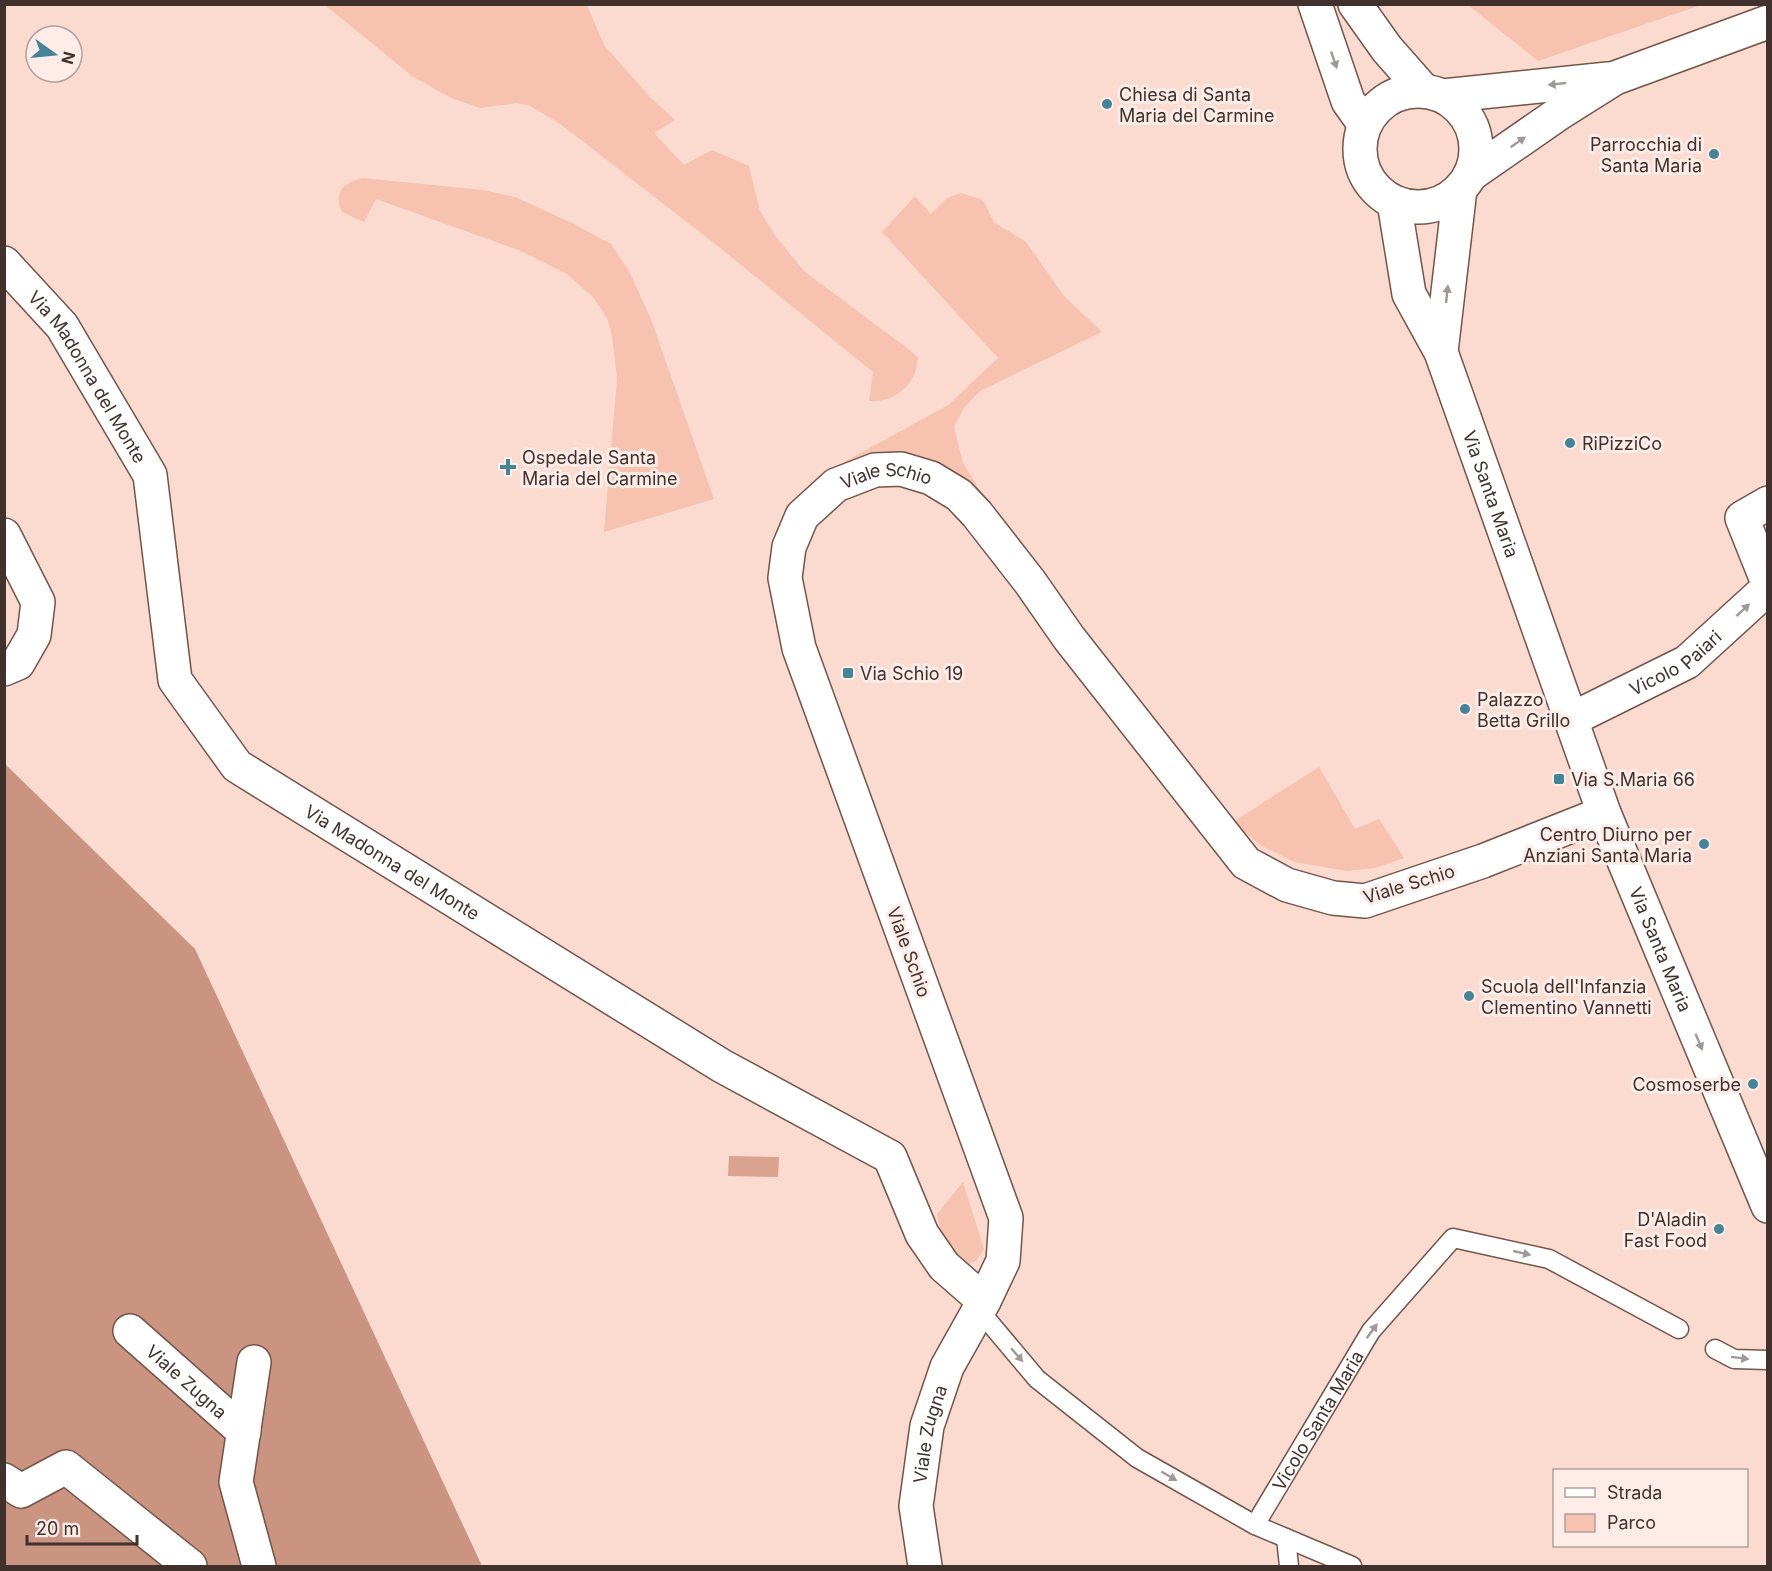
<svg xmlns="http://www.w3.org/2000/svg" width="1772" height="1571" font-family="Inter,sans-serif">
	<style>
		.green { fill: #f7c2af }
		.forest { fill: #ca9481 }
		.water { fill: #d9a38f }
		.lines { fill: none; stroke-linecap: round; stroke-linejoin: round }
		.lane-casing { stroke: #755448; stroke-width: 21 }
		.street-casing { stroke: #755448; stroke-width: 36 }
		.secondary-casing { stroke: #755448; stroke-width: 36 }
		.lane { stroke: #fff; stroke-width: 18 }
		.street { stroke: #fff; stroke-width: 33 }
		.secondary { stroke: #fff; stroke-width: 33 }
		.oneway { fill: #a09896 }
		.poi-dot { fill: #448498; stroke: #fdece7; stroke-width: 2 }
		.labels { text-anchor: middle; dominant-baseline: central; stroke-width: 6; stroke-linejoin: round; paint-order: stroke }
		.poi-label { font-size: 18px; fill: #40312c; stroke: #fdece7; text-anchor: start }
		.street-label { font-size: 18px; fill: #40312c; stroke: #fdece7 }
	</style>
	<rect width="100%" height="100%" fill="#fbdbd0"/>
	<g class="green">
		<path d="M 325,5 L 587,5 L 604,45 L 650,97 L 675,120 L 654,133 L 684,165 L 712,150 L 749,166 L 760,211 L 776,237 L 805,272 L 911,351 L 918,358 C 916,384 896,403 869,401 L 873,372 L 714,243 L 559,123 L 530,106 L 517,103 L 480,108 L 451,98 L 412,76 Z"/>
		<polygon points="1468,5 1701,5 1538,61"/>
		<path d="M 362,178 L 483,190 L 515,197 L 572,223 L 611,244 L 629,271 L 651,319 L 714,499 L 604,532 L 617,379 L 612,336 L 607,318 L 593,297 L 567,274 L 521,251 L 376,199 L 364,222 L 342,212 C 333,191 343,184 362,178 Z"/>
		<path d="M 961,193 L 983,200 L 994,222 L 1026,242 L 1064,296 L 1102,332 L 980,391 L 964,408 L 954,427 L 963,463 L 981,492 C 930,445 899,450 837,466 L 948,405 L 998,358 L 882,232 L 915,196 L 931,214 L 947,198 Z"/>
		<polygon points="1319,767 1355,829 1379,819 1404,858 1375,868 1347,871 1294,862 1260,845 1233,822"/>
		<path d="M 963,1182 L 984,1249 L 976,1261 L 965,1265 C 945,1254 942,1235 937,1214 Z"/>
	</g>
	<polygon class="forest" points="4,763 195,949 482,1566 5,1566"/>
	<polygon class="water" points="729,1156 779,1157 778,1177 728,1176"/>
	<g class="lines">
		<defs>
			<g id="lane">
				<polyline points="979,1310 1037,1379 1137,1458 1255,1525 1352,1566"/>
				<polyline points="1715,1349 1734,1359 1768,1360"/>
				<path id="s1" d="M 1255,1525 L 1371,1331 L 1453,1238 L 1549,1259 L 1679,1329"/>
				<polyline points="1286,1538 1289,1566"/>
			</g>
			<g id="street">
				<path id="s2" d="M 4,263 L 62,326 L 150,475 L 175,680 L 237,766 L 722,1066 L 890,1157 L 922,1234 L 944,1266 L 984,1301"/>
				<polyline points="1768,503 1742,518 1768,583"/>
				<polyline points="4,535 38,602 34,635 18,663 4,669"/>
				<path id="s3" d="M 1572,719 L 1687,662 L 1768,588"/>
				<path id="s4" d="M 130,1331 L 244,1432"/>
				<polyline points="254,1362 236,1482 259,1566"/>
				<polyline points="4,1480 21,1491 66,1467 190,1566"/>
			</g>
			<g id="secondary">
				<polyline points="1315,4 1348,101 1365,125"/>
				<polyline points="1355,4 1387,49 1424,91"/>
				<circle cx="1418" cy="149" r="58"/>
				<polyline points="1443,96 1608,79"/>
				<polyline points="1470,175 1561,112 1615,78 1768,22"/>
				<path id="s5" d="M 1394,202 L 1409,294 L 1441,352 L 1604,813 L 1768,1206"/>
				<polyline points="1441,352 1460,189"/>
				<path id="s6" d="M 925,1566 L 916,1506 L 927,1426 L 947,1367 L 984,1301 L 1003,1261 L 1006,1218 L 799,648 L 785,578 L 789,547 L 802,516 L 836,485 L 875,470 L 901,469 L 931,478 L 959,495 L 977,514 L 1030,582 L 1069,638 L 1246,863 L 1287,885 L 1333,898 L 1365,901 L 1483,861 L 1604,813"/>
			</g>
		</defs>
		<use href="#lane" class="lane-casing"/>
		<use href="#street" class="street-casing"/>
		<use href="#secondary" class="secondary-casing"/>
		<use href="#lane" class="lane"/>
		<use href="#street" class="street"/>
		<use href="#secondary" class="secondary"/>
	</g>
	<defs><path id="oneway-solid" d="M-6-.8H1V-3.2L6.5 0L1 3.2V.8H-6Z" transform="scale(1.5)"/></defs>
	<g class="oneway">
		<use href="#oneway-solid" transform="translate(1334 60) rotate(71)"/>
		<use href="#oneway-solid" transform="translate(1557 84) rotate(174)"/>
		<use href="#oneway-solid" transform="translate(1518 142) rotate(-35)"/>
		<use href="#oneway-solid" transform="translate(1447 294) rotate(-84)"/>
		<use href="#oneway-solid" transform="translate(1743 610) rotate(-43)"/>
		<use href="#oneway-solid" transform="translate(1699 1042) rotate(67)"/>
		<use href="#oneway-solid" transform="translate(1522 1253) rotate(13)"/>
		<use href="#oneway-solid" transform="translate(1372 1331) rotate(-54)"/>
		<use href="#oneway-solid" transform="translate(1017 1355) rotate(49)"/>
		<use href="#oneway-solid" transform="translate(1740 1358) rotate(7)"/>
		<use href="#oneway-solid" transform="translate(1169 1476) rotate(30)"/>
	</g>
	<g class="poi-dot">
		<circle cx="1107" cy="104" r="6"/>
		<circle cx="1714" cy="154" r="6"/>
		<circle cx="1570" cy="443" r="6"/>
		<path d="M505 458h6v6h6v6h-6v6h-6v-6h-6v-6h6z"/>
		<rect x="842" y="667" width="12" height="12" rx="3"/>
		<circle cx="1465" cy="709" r="6"/>
		<rect x="1553" y="773" width="12" height="12" rx="3"/>
		<circle cx="1704" cy="844" r="6"/>
		<circle cx="1469" cy="996" r="6"/>
		<circle cx="1753" cy="1084" r="6"/>
		<circle cx="1719" cy="1229" r="6"/>
	</g>
	<g class="labels">
		<g class="poi-label">
			<text x="1119" y="94">Chiesa di Santa<tspan x="1119" dy="21">Maria del Carmine</tspan></text>
			<text x="1702" y="144" text-anchor="end">Parrocchia di<tspan x="1702" dy="21">Santa Maria</tspan></text>
			<text x="1582" y="443">RiPizziCo</text>
			<text x="522" y="457">Ospedale Santa<tspan x="522" dy="21">Maria del Carmine</tspan></text>
			<text x="860" y="673">Via Schio 19</text>
			<text x="1477" y="699">Palazzo<tspan x="1477" dy="21">Betta Grillo</tspan></text>
			<text x="1571" y="779">Via S.Maria 66</text>
			<text x="1692" y="834" text-anchor="end">Centro Diurno per<tspan x="1692" dy="21">Anziani Santa Maria</tspan></text>
			<text x="1481" y="986">Scuola dell'Infanzia<tspan x="1481" dy="21">Clementino Vannetti</tspan></text>
			<text x="1741" y="1084" text-anchor="end">Cosmoserbe</text>
			<text x="1707" y="1219" text-anchor="end">D'Aladin<tspan x="1707" dy="21">Fast Food</tspan></text>
		</g>
		<g class="street-label">
			<text stroke="none"><textPath href="#s2" startOffset="142">Via Madonna del Monte</textPath></text>
			<text stroke="none"><textPath href="#s6" startOffset="1208">Viale Schio</textPath></text>
			<text stroke="none"><textPath href="#s5" startOffset="310">Via Santa Maria</textPath></text>
			<text stroke="none"><textPath href="#s3" startOffset="118">Vicolo Paiari</textPath></text>
			<text stroke="none"><textPath href="#s2" startOffset="754">Via Madonna del Monte</textPath></text>
			<text transform="translate(1409 884) rotate(-17)">Viale Schio</text>
			<text stroke="none"><textPath href="#s5" startOffset="796">Via Santa Maria</textPath></text>
			<text transform="translate(909 952) rotate(70)">Viale Schio</text>
			<text stroke="none"><textPath href="#s4" startOffset="76">Viale Zugna</textPath></text>
			<text stroke="none"><textPath href="#s1" startOffset="122">Vicolo Santa Maria</textPath></text>
			<text stroke="none"><textPath href="#s6" startOffset="134">Viale Zugna</textPath></text>
		</g>
	</g>
	<rect width="1772" height="1571" fill="none" stroke="#40312c" stroke-width="12"/>
	<rect x="1553" y="1469" width="195" height="78" fill="#fdece7" stroke="#b1a19c" stroke-width="1.5"/>
	<rect x="1565" y="1488" width="30" height="9" fill="#ffffff" stroke="#b1a19c" stroke-width="1.5"/>
	<text x="1607" y="1499" font-size="18" fill="#40312c">Strada</text>
	<rect x="1565" y="1514" width="30" height="18" fill="#f7c2af" stroke="#b1a19c" stroke-width="1.5"/>
	<text x="1607" y="1529" font-size="18" fill="#40312c">Parco</text>
	<g transform="translate(54 54) rotate(105)"><circle r="28" fill="#fdece7" stroke="#b1a19c" stroke-width="1.5"/>
	<path d="M0-4.5L10 22L0 15L-10 22Z" fill="#448498"/>
	<text y="-9" font-size="16" font-weight="bold" text-anchor="middle" fill="#40312c">N</text>
	</g>
	<path d="M27 1535v9h110v-9" fill="none" stroke="#40312c" stroke-width="3"/>
	<text x="36" y="1535" font-size="18" fill="#40312c" stroke="#fdece7" stroke-width="4.5" paint-order="stroke">20 m</text>
</svg>
